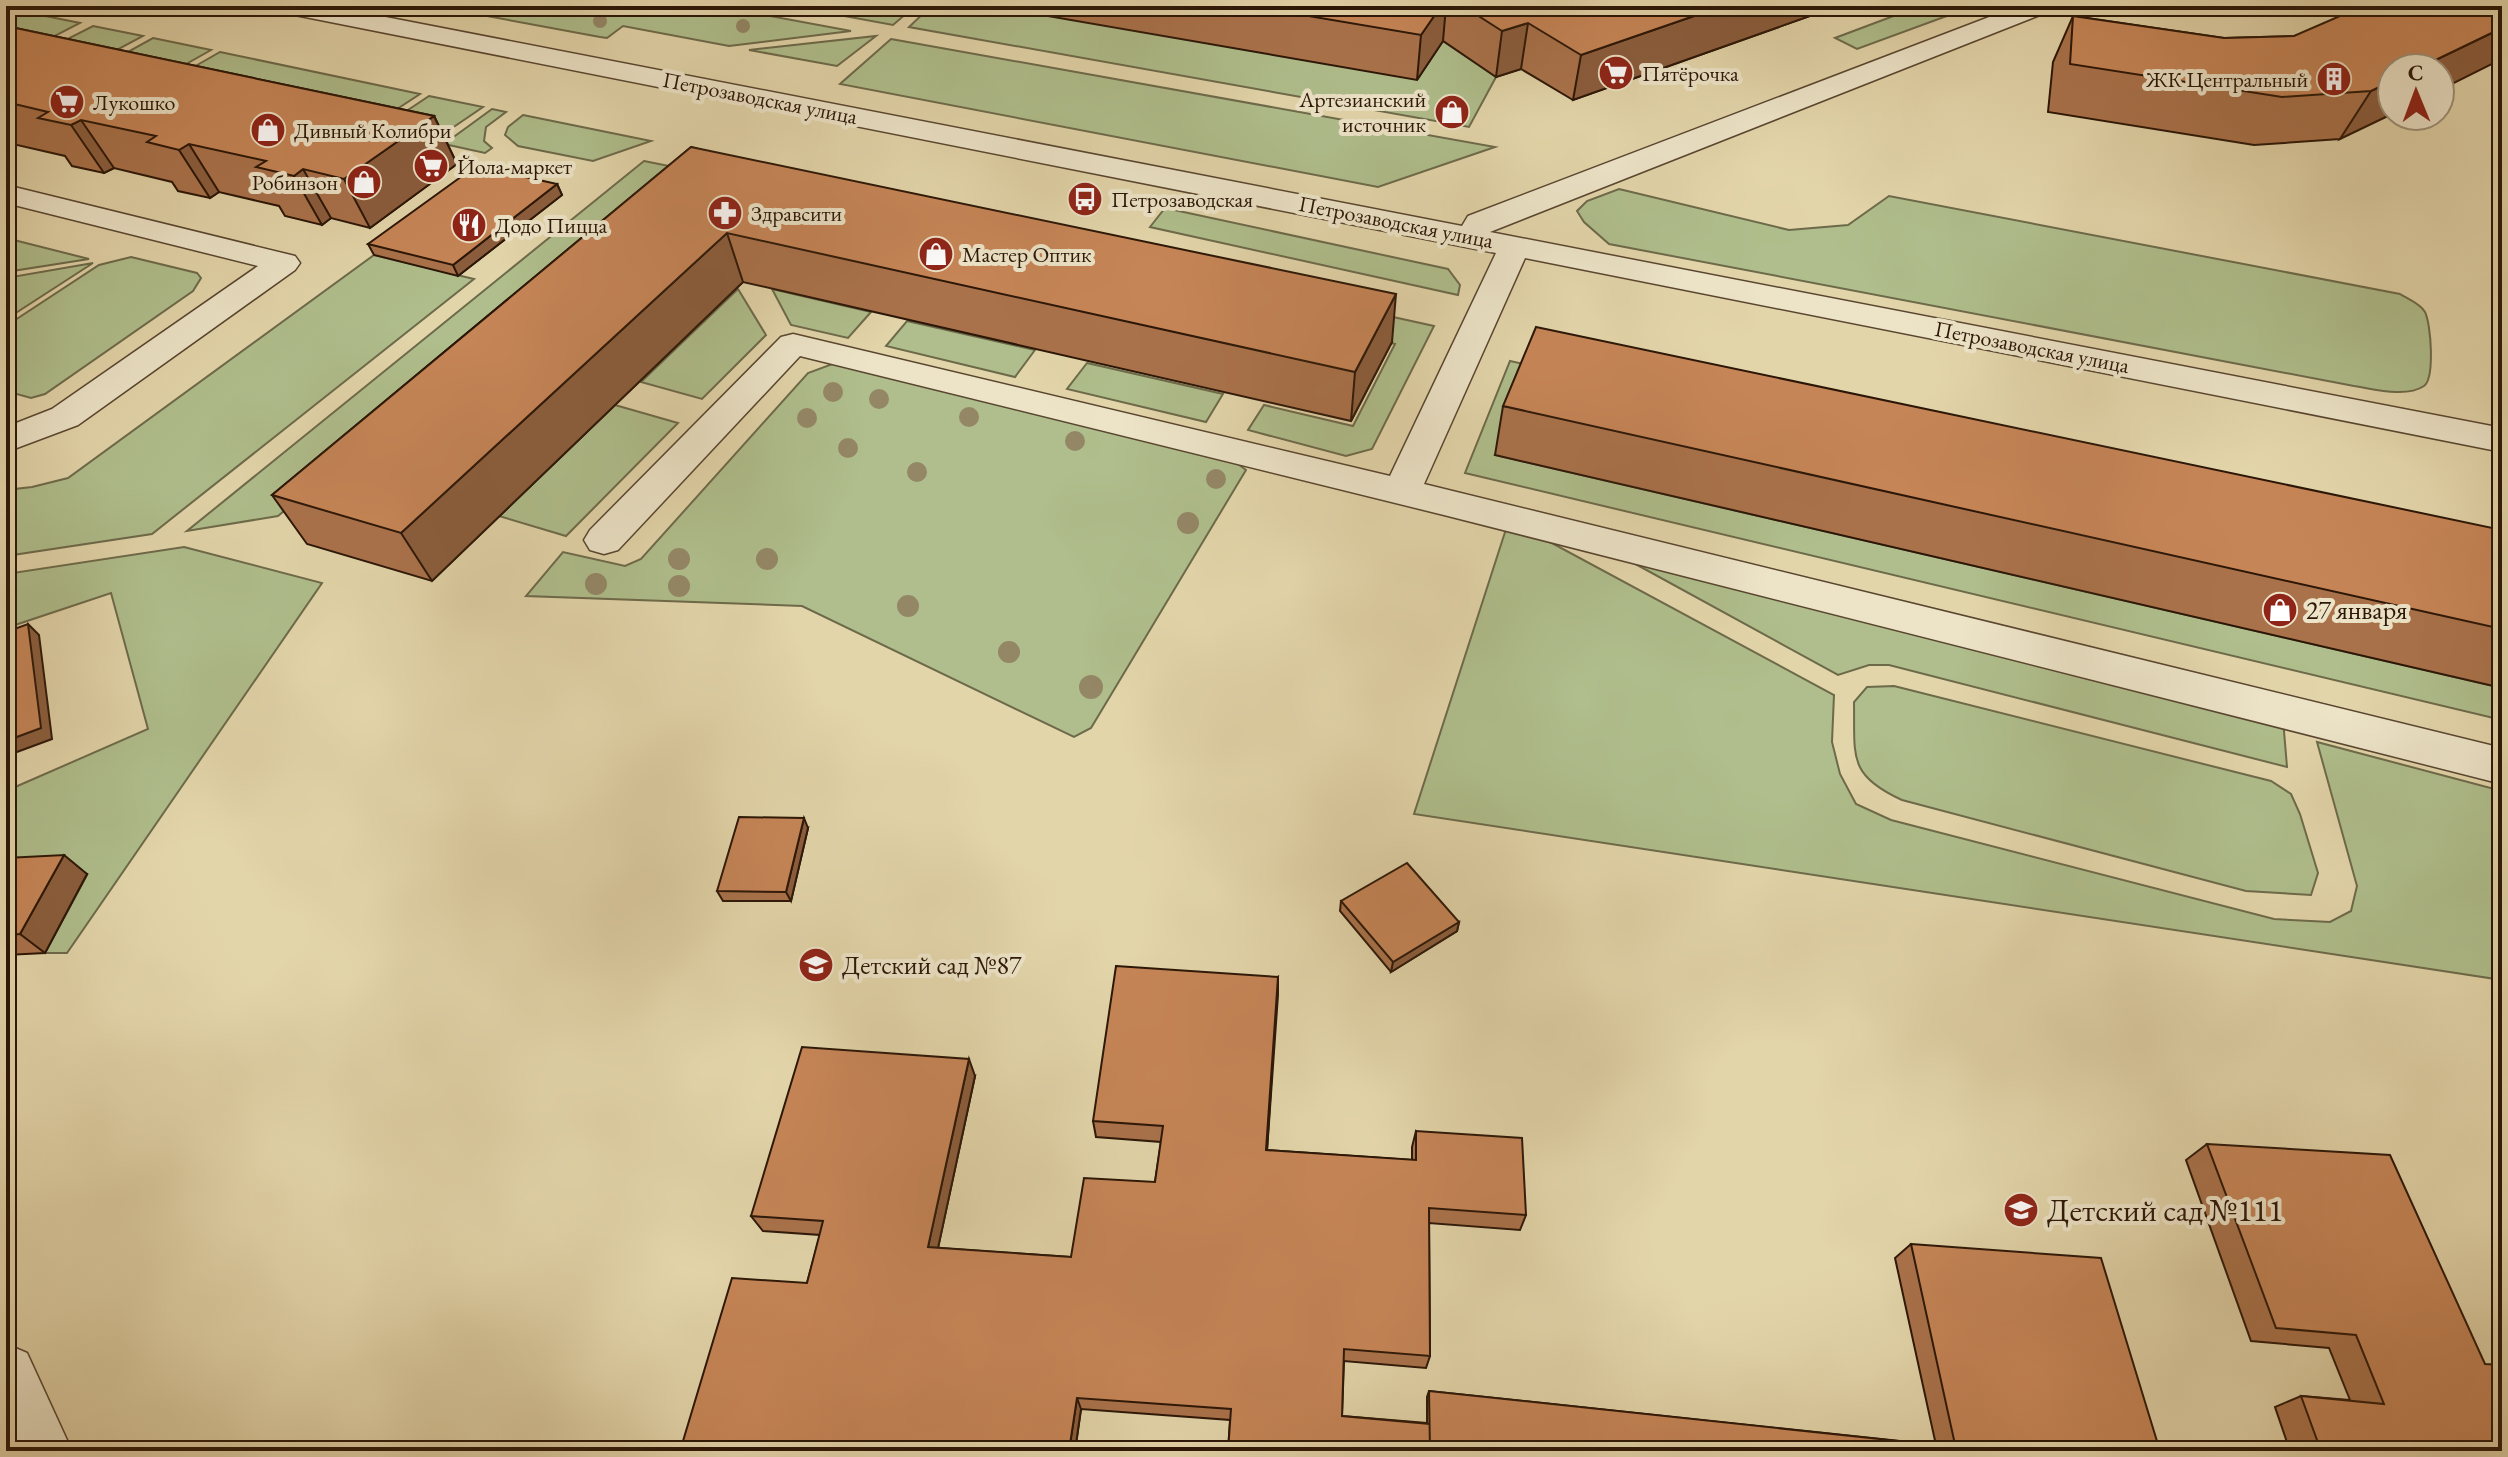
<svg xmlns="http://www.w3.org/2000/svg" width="2508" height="1457" font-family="'EB Garamond',serif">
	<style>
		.green { fill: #afbe8c; stroke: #6d6a4a; stroke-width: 2 }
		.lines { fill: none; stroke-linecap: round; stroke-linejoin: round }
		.minor-casing { stroke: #594630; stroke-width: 3 }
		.minor { fill: #ede4c8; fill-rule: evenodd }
		.tree { fill: #948766 }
		.wall { fill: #aa724b; stroke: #2b1607; stroke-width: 2 }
		.shaded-wall { fill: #8b5d3d; stroke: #2b1607; stroke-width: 2 }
		.building { fill: #c68557; stroke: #2b1607; stroke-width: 2 }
		.labels { text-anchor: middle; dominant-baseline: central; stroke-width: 8; stroke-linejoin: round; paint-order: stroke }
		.far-poi-label { font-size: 22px; fill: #2b1607; stroke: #ede4c8; text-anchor: start }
		.far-street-label { font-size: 22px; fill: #2b1607; stroke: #ede4c8 }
		.poi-label { font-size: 26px; fill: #2b1607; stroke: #ede4c8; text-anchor: start }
		.near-poi-label { font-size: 32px; fill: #2b1607; stroke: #ede4c8; text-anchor: start }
	</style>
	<rect width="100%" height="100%" fill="#e3d5aa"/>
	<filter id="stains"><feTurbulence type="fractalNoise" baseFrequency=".0025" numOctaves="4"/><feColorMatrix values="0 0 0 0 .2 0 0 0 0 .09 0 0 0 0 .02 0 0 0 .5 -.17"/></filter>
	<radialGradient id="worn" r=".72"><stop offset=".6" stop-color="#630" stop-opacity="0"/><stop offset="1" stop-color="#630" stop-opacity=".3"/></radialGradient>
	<g class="green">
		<polygon points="433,6 717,6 851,31 729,46 623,26 607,38 600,37"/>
		<polygon points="790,6 915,6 893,25"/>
		<polygon points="931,6 1003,6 1443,41 1496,77 1469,127 909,27"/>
		<polygon points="1920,6 1974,6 1857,49 1835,38"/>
		<polygon points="6,8 80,23 20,54 6,51"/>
		<polygon points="93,26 143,36 85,67 34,56"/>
		<polygon points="876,36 837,66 749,50"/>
		<polygon points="153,38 211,50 154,82 95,70"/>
		<polygon points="891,39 1495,147 1378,187 840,84"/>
		<polygon points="220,52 420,94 368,128 164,84"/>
		<polygon points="429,96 483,107 433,141 378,130"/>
		<polygon points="492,109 506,112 486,127 484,141 492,148 485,153 444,144"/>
		<polygon points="523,115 651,141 593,161 518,146 505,135 508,127"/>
		<polygon points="644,161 689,170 278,516 187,531"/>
		<path d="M 1619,189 L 1789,230 L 1848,225 L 1889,196 L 2400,294 C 2408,299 2421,304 2425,312 C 2431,324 2435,378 2424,386 C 2406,398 2374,389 2354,386 L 1609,244 L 1584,222 L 1577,211 L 1587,201 Z"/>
		<polygon points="1165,208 1448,269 1460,285 1458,295 1150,227"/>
		<polygon points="6,238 89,259 6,272"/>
		<polygon points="374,255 474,279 152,534 6,556 6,490 32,487 68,478"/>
		<polygon points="131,257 197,273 201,278 193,291 45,394 31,398 6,391 6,326 99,265"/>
		<polygon points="93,263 8,318 6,318 6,278"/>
		<polygon points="738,289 766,335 702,399 641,382"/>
		<polygon points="772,289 871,312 848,338 791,325"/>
		<polygon points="1325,302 1434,326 1372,449 1346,456 1248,430 1264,405 1353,426 1395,344 1312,324"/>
		<polygon points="907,321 1035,350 1015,377 886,346"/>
		<polygon points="1510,361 1580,376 1495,455 2502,688 2502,720 1465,473"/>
		<polygon points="835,363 1230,458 1246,470 1091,728 1074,737 802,606 526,596 563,552 625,566 641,559 808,373"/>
		<polygon points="1087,363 1223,394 1206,422 1067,389"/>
		<polygon points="615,405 678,423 566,536 499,516"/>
		<polygon points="1507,526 1537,535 1834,695 1832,742 1840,774 1856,804 1891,820 2274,919 2330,922 2351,911 2357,886 2317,742 2502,791 2502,980 1414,814"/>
		<polygon points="184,547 322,583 67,953 45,953 87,875 6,879 6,791 148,729 111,593 6,628 6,574"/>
		<polygon points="1619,555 2283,719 2287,767 1889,665 1869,665 1838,675"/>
		<path d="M 1894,686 L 2271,781 L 2291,794 L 2300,814 L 2318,873 L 2311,895 L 2246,891 L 1902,800 C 1847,775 1855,756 1854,702 L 1867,687 Z"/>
	</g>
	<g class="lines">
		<defs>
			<g id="minor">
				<polygon points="277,6 329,6 1462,226 1468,216 2018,6 2054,6 2050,11 1490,232 2502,428 2502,452 1525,258 1424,484 2502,748 2502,784 1444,515 800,356 618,550 604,554 590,550 584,540 590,530 781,337 793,334 1390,476 1496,253 290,14 281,11"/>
				<polygon points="6,185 295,256 300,263 295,270 78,425 6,452 6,427 52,409 258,266 6,203"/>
				<polygon points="6,1344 27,1353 72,1451 9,1451 6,1444"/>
			</g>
		</defs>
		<use href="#minor" class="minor-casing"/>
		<use href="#minor" class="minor"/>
	</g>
	<g class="tree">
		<circle cx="600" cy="21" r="7"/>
		<circle cx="743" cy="26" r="7"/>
		<circle cx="833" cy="392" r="10"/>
		<circle cx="879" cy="399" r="10"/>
		<circle cx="969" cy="417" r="10"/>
		<circle cx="807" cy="418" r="10"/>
		<circle cx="1075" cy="441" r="10"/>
		<circle cx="848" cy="448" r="10"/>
		<circle cx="917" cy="472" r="10"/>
		<circle cx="1216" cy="479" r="10"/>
		<circle cx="1188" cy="523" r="11"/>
		<circle cx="679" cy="559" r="11"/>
		<circle cx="767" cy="559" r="11"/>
		<circle cx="596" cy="584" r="11"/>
		<circle cx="679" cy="586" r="11"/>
		<circle cx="908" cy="606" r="11"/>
		<circle cx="1009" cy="652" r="11"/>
		<circle cx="1091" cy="687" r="12"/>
	</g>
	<g class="wall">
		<polygon points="1001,6 1838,6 1573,100 1521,69 1496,77 1443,41 1417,80 1002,8"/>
		<polygon points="2502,6 2340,139 2254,145 2048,112 2053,62 2073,16 2224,38 2294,36"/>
		<polygon points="6,26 434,116 457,164 370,228 331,218 322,225 285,216 279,206 219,192 210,198 178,191 172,182 114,168 104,173 72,166 65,156 13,144 6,148"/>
		<polygon points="691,147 1392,342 1351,421 743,282 432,581 307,544 272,495"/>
		<polygon points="557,184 562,195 458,276 374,255 368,244"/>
		<polygon points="1503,406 2502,530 2502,688 1495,455"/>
		<polygon points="808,828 791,901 723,901 717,891"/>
		<polygon points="6,858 87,874 45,953 6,955"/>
		<polygon points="1341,901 1459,922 1457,931 1391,972 1340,911"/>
		<polygon points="1278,977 1267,1150 1412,1160 1412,1147 1416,1131 1526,1215 1520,1230 1429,1223 1430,1356 1426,1368 1344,1361 1342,1416 1427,1423 1427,1397 1429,1391 1936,1445 1895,1258 1911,1244 2160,1451 1228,1451 1230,1420 1081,1409 1075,1451 680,1451 807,1283 820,1235 763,1231 751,1216 975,1076 938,1248 1071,1257 1155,1182 1161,1142 1096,1137 1093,1121"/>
		<polygon points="2207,1144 2485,1364 2502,1451 2290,1451 2275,1407 2301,1396 2350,1400 2329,1348 2251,1341 2186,1160"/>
	</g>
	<g class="shaded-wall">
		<polygon points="1441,6 1446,6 1443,41 1417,80 1421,35"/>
		<polygon points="1723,6 1838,6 1573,100 1581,55"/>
		<polygon points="1528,23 1521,69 1496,77 1502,31"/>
		<polygon points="2502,28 2502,59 2440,90 2440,68 2419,68"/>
		<polygon points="2392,81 2392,114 2340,139 2371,91"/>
		<polygon points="434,116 457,164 370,228 344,179"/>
		<polygon points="81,120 114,168 104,173 71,125"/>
		<polygon points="6,134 13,144 6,148"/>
		<polygon points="189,144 219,192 210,198 179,150"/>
		<polygon points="303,169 331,218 322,225 294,176"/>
		<polygon points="557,184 562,195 458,276 453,265"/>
		<polygon points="727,233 743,282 432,581 401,533"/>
		<polygon points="1396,294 1392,342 1351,421 1355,372"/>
		<polygon points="28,624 39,635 52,739 6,756 6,741"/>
		<polygon points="804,818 808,828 791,901 786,892"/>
		<polygon points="64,855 87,874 45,953 20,934"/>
		<polygon points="1459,922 1457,931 1391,972 1393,962"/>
		<polygon points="1278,977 1278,995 1266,1165 1266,1150"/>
		<polygon points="969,1059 975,1076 935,1262 928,1247"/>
		<polygon points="1077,1398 1081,1409 1075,1451 1069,1451"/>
	</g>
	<g class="building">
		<polygon points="1250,6 1441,6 1421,35"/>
		<polygon points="1463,6 1723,6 1581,55 1528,23 1502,31"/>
		<polygon points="2363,6 2502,6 2502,28 2419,68 2392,68 2392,81 2371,91 2282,97 2070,64 2073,16 2224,38 2294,36"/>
		<polygon points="6,26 434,116 344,179 303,169 294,176 256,167 266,161 189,144 179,150 147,142 156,136 81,120 71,125 38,118 48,112 6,102"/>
		<polygon points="691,147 1396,294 1355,372 727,233 401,533 272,495"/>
		<polygon points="476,166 557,184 453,265 368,244"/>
		<polygon points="1536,327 2502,530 2502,629 1503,406"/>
		<polygon points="28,624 41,728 6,741 6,632"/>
		<polygon points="739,817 804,818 786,892 717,891"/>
		<polygon points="64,855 20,934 6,935 6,858"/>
		<polygon points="1407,863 1459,922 1393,962 1341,901"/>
		<polygon points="1116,966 1278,977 1266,1150 1416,1160 1416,1131 1522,1138 1526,1215 1429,1208 1430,1356 1344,1349 1342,1416 1430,1424 1430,1451 1228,1451 1231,1409 1077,1398 1069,1451 680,1451 732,1278 807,1283 823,1221 751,1216 802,1047 969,1059 928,1247 1071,1257 1084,1178 1155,1182 1163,1126 1093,1121"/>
		<polygon points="2207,1144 2390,1155 2485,1364 2502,1365 2502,1451 2321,1451 2301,1396 2384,1404 2356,1335 2276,1328"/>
		<polygon points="1911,1244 2101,1258 2160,1451 1987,1451 1956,1449"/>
		<polygon points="1429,1391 1946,1446 1947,1451 1430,1451"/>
	</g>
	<defs>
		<symbol id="supermarket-disc" viewBox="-11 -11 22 22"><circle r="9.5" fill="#8f2418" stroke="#ede4c8"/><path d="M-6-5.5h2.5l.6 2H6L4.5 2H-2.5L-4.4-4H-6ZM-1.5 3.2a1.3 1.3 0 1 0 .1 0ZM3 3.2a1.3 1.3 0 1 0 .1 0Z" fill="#fff"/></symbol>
		<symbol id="building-disc" viewBox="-11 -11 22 22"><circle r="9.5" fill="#8f2418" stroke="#ede4c8"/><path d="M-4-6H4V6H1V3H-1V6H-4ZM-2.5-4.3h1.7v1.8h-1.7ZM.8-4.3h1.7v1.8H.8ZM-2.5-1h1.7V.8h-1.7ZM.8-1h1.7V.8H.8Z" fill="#fff"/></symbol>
		<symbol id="shop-disc" viewBox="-11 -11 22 22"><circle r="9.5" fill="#8f2418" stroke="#ede4c8"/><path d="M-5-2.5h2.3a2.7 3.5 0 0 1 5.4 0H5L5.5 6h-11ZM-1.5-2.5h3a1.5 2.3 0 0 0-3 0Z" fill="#fff"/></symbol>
		<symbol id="bus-disc" viewBox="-11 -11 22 22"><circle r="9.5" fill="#8f2418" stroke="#ede4c8"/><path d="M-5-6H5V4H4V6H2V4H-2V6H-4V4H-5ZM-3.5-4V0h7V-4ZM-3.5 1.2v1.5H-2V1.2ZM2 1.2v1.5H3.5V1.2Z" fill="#fff"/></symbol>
		<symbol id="pharmacy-disc" viewBox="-11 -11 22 22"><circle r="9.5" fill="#8f2418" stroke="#ede4c8"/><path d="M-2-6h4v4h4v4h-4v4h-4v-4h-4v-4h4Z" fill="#fff"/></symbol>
		<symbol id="restaurant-disc" viewBox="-11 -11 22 22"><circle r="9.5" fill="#8f2418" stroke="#ede4c8"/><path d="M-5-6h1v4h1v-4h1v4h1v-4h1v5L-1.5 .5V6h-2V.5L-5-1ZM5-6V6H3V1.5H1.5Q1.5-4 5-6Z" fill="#fff"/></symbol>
		<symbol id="school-disc" viewBox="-11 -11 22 22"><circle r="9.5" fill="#8f2418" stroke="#ede4c8"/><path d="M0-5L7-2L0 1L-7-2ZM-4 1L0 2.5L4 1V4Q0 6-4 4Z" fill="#fff"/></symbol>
	</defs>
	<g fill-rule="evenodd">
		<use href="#supermarket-disc" x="1596" y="53" width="40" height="40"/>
		<use href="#building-disc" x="2314" y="59" width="40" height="40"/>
		<use href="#supermarket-disc" x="47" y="82" width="40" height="40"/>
		<use href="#shop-disc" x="1432" y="92" width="40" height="40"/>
		<use href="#shop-disc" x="248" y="110" width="40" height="40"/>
		<use href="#supermarket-disc" x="411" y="146" width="40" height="40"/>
		<use href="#shop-disc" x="344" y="162" width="40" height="40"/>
		<use href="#bus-disc" x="1065" y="179" width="40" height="40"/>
		<use href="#pharmacy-disc" x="705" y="193" width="40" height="40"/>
		<use href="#restaurant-disc" x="449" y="205" width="40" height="40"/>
		<use href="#shop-disc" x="916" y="234" width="40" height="40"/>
		<use href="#shop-disc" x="2260" y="590" width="40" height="40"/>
		<use href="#school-disc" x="796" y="945" width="40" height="40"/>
		<use href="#school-disc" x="2001" y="1190" width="40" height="40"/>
	</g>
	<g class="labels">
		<g class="far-poi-label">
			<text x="1642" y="73">Пятёрочка</text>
			<text x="2308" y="79" text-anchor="end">ЖК Центральный</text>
			<text x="1426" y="99" text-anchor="end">Артезианский<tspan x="1426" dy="25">источник</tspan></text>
			<text x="93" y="102">Лукошко</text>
			<text x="294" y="130">Дивный Колибри</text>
			<text x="457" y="166">Йола-маркет</text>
			<text x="338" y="182" text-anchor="end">Робинзон</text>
			<text x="1111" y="199">Петрозаводская</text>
			<text x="751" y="213">Здравсити</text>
			<text x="495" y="225">Додо Пицца</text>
			<text x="962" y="254">Мастер Оптик</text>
		</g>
		<g class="far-street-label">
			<text transform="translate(760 98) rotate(11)">Петрозаводская улица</text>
			<text transform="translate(1396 222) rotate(11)">Петрозаводская улица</text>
			<text transform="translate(2032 347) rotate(11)">Петрозаводская улица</text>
		</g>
		<g class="poi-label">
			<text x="2306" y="610">27 января</text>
			<text x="842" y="965">Детский сад №87</text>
		</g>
		<g class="near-poi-label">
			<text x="2047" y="1210">Детский сад №111</text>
		</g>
	</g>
	<rect width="2508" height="1457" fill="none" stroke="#e3d5aa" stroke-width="32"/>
	<rect x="8" y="8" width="2492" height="1441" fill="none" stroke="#2b1607" stroke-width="4"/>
	<rect x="16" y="16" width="2476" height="1425" fill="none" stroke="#2b1607" stroke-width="2"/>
	<g transform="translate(2416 92) rotate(359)"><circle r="38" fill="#ede4c8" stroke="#9f927b" stroke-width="2"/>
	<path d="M0-6L14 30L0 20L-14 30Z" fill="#8f2418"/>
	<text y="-12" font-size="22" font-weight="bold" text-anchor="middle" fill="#2b1607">С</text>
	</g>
	<rect width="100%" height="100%" filter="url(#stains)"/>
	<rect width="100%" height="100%" fill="url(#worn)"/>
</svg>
